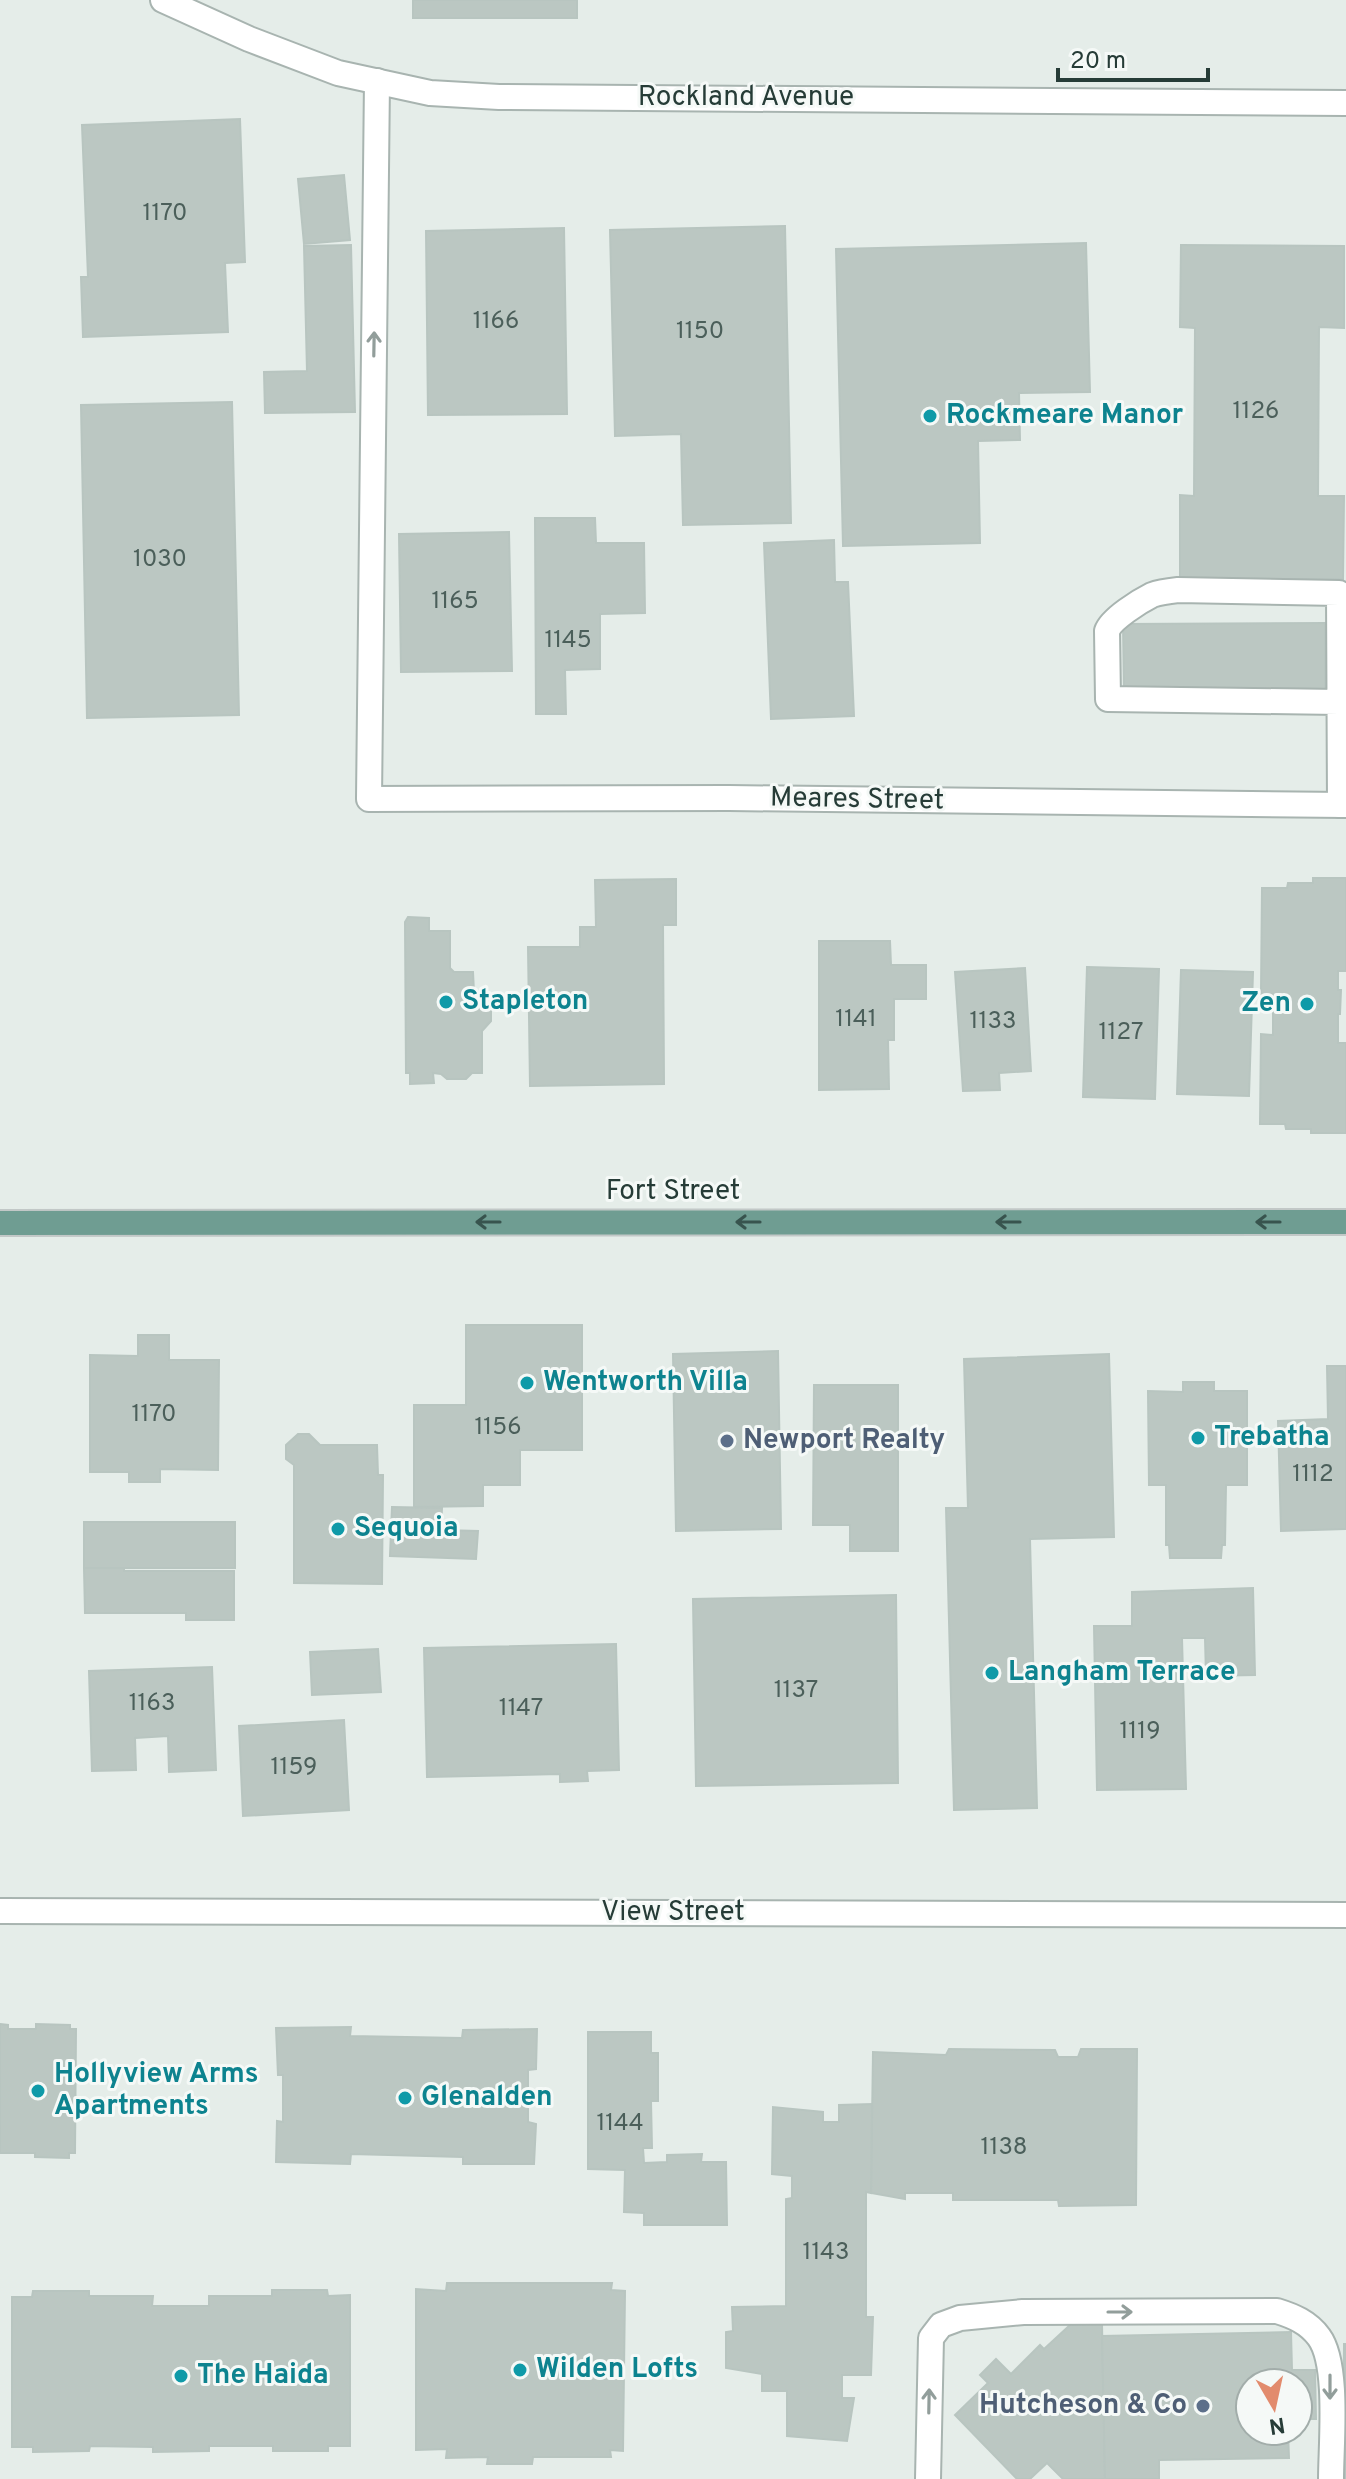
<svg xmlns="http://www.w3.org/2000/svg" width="1346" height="2479" font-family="Overpass,sans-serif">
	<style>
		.building { fill: #bbc7c2; stroke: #b8c5c0; stroke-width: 2 }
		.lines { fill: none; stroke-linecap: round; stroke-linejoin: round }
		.minor-casing { stroke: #a8b4b0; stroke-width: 28 }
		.major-casing { stroke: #c2c8c7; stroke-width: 28 }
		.minor { stroke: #fff; stroke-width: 24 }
		.major { stroke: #6f9d92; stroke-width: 24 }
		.oneway { stroke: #929e9b }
		.oneway2 { stroke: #38544e }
		.culture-dot { fill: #0f9aa8; stroke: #f5f9f7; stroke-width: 3 }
		.service-dot { fill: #5c6f8a; stroke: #f5f9f7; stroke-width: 3 }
		.labels { text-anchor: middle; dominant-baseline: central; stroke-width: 6; stroke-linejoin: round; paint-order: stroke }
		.number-label { font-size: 24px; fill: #4b5f5a }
		.street-label { font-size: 28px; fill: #263c37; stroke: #f5f9f7 }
		.culture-label { font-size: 28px; font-weight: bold; fill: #0d838f; stroke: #f5f9f7; text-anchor: start }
		.service-label { font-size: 28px; font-weight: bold; fill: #4e5e75; stroke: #f5f9f7; text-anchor: start }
	</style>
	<rect width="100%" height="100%" fill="#e5ede9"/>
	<g class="building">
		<rect x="413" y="0" width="164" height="18"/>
		<polygon points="240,119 245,262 225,263 228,332 83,337 81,277 88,277 82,125"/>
		<polygon points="344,175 350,240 304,244 298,179"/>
		<polygon points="785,226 791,523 683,525 681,434 615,436 610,230"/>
		<polygon points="564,228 567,414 428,415 426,231"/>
		<polygon points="1086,243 1090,392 1019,393 1020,440 978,441 980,543 843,546 836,249"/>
		<polygon points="351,245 355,412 265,413 264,372 307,371 304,246"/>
		<polygon points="1181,245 1344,246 1344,328 1319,327 1318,496 1344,496 1343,579 1180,579 1180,495 1194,496 1195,328 1180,327"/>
		<polygon points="232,402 239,715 87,718 81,405"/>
		<polygon points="535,518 595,518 596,543 644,543 645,613 600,614 600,669 565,670 566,714 536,714"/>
		<polygon points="509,532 512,671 401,672 399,534"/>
		<polygon points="834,540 835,582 848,582 854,716 771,719 764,543"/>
		<polygon points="1325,623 1325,689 1124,690 1123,624"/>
		<polygon points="1313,878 1346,878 1346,971 1338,971 1338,990 1341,990 1340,1014 1338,1014 1338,1043 1346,1043 1346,1133 1311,1133 1311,1129 1286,1129 1285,1124 1260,1124 1261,1034 1273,1035 1273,994 1261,994 1262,888 1287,888 1288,883 1313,883"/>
		<polygon points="676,879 676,925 663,925 664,1084 530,1086 528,947 580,947 580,927 596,927 595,880"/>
		<polygon points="408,917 429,918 429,931 450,931 450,968 454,972 473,972 474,992 481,991 481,997 491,1007 491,1021 482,1031 482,1073 472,1073 466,1079 447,1079 441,1074 433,1073 434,1083 410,1084 410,1073 406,1073 405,922"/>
		<polygon points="819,941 890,941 891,965 926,965 926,999 894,999 894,1040 888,1040 889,1089 819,1090"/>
		<polygon points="1087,967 1159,969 1155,1099 1083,1097"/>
		<polygon points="1025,968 1031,1071 999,1073 1000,1090 963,1091 955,972"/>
		<polygon points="1181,970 1253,972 1249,1096 1177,1094"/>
		<polygon points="466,1325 582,1325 582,1450 520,1450 520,1485 483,1485 483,1506 414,1507 414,1405 466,1405"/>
		<polygon points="138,1335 169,1335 169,1360 219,1360 218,1470 160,1469 160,1482 129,1482 129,1472 90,1472 90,1355 138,1356"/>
		<polygon points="778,1351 781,1529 676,1531 673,1354"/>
		<polygon points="1109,1354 1114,1537 1030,1539 1037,1808 954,1810 946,1508 968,1508 964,1359"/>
		<polygon points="1327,1366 1346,1366 1346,1529 1281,1531 1278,1421 1328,1419"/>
		<polygon points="1183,1382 1214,1382 1214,1391 1247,1391 1247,1485 1226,1485 1225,1545 1222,1545 1221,1558 1170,1558 1169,1545 1166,1545 1166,1485 1149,1485 1148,1391 1183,1392"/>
		<polygon points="814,1385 898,1385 898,1551 850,1551 850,1525 813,1525"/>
		<polygon points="298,1434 309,1434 320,1445 377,1445 378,1475 383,1475 382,1584 294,1583 294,1465 286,1459 286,1445"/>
		<polygon points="392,1507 442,1508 441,1530 478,1531 476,1559 390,1556"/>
		<rect x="84" y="1522" width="151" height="46"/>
		<polygon points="84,1568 124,1568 124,1571 234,1571 234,1620 186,1620 186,1613 85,1613"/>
		<polygon points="1253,1588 1255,1675 1206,1676 1205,1638 1182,1638 1186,1789 1097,1790 1094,1626 1132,1626 1132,1592"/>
		<polygon points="896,1595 898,1783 696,1786 693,1599"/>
		<polygon points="616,1644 619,1770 587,1771 588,1781 560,1782 560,1774 427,1777 424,1648"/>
		<polygon points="378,1649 381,1692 312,1695 310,1652"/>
		<polygon points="212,1667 216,1770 169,1772 168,1736 135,1738 136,1770 92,1771 89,1671"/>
		<polygon points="344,1720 349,1810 243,1816 239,1726"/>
		<polygon points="0,2024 8,2025 8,2029 36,2029 36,2024 70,2025 70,2029 76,2029 75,2153 69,2153 69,2158 35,2157 35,2153 0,2153"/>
		<polygon points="351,2027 350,2036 462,2038 463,2030 537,2029 536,2069 528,2070 528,2122 536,2124 534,2164 463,2164 463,2157 351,2154 350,2164 276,2162 277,2121 283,2122 283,2075 278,2075 276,2028"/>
		<polygon points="588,2032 651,2032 651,2053 658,2053 658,2101 651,2101 652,2148 643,2148 644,2163 667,2162 667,2155 702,2154 701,2162 726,2162 727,2225 644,2225 644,2213 624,2212 625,2170 588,2169"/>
		<polygon points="949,2049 1055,2050 1058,2057 1078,2057 1081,2049 1137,2049 1136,2205 1059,2206 1058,2200 953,2200 953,2193 905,2193 905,2199 871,2193 873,2052 946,2055"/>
		<polygon points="872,2104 871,2193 866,2192 866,2317 873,2317 871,2375 842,2375 842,2398 854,2398 847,2441 787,2436 787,2391 762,2391 762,2374 726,2368 726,2332 733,2331 732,2307 786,2306 786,2199 792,2198 792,2176 772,2174 773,2107 823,2112 823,2122 839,2122 839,2105"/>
		<polygon points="447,2283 612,2283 611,2290 625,2291 623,2451 610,2450 611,2457 533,2457 532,2464 487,2464 488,2457 446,2458 447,2449 416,2450 416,2289 446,2291"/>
		<polygon points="272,2290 327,2290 328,2296 350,2295 350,2446 328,2446 328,2451 273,2451 273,2446 209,2446 209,2451 153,2452 153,2447 90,2446 89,2451 33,2452 33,2447 12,2447 12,2297 32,2297 33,2291 89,2291 89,2296 153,2296 152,2306 209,2306 209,2296 272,2296"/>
		<polygon points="1102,2324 1105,2479 1063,2479 1047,2463 1030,2479 1017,2479 955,2415 988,2383 980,2375 996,2359 1011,2374 1040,2345 1044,2349 1070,2325"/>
		<polygon points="1291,2332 1292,2370 1315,2370 1316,2419 1298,2419 1298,2383 1250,2383 1250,2431 1288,2431 1289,2458 1159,2460 1159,2479 1105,2479 1102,2336"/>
		<polygon points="1344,2344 1346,2344 1346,2479 1343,2479"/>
	</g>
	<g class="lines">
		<defs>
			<g id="minor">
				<polyline points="163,0 249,39 338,73 430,93 499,97 1346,103"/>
				<polyline points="377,81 369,799 729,798 1346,805"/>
				<path d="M 1339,702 L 1108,699 L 1107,631 C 1111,619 1140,601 1152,595 C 1160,592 1169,591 1178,590 L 1339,593 L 1340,805"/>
				<polyline points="0,1911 1346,1915"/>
				<path d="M 928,2479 L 931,2338 L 941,2325 L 960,2318 L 1023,2312 L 1277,2311 C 1293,2316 1308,2322 1319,2337 C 1339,2364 1331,2444 1331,2479"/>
			</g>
			<polyline id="major" points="0,1223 1346,1222"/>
		</defs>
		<use href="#minor" class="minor-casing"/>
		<use href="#major" class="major-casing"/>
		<use href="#minor" class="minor"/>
		<use href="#major" class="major"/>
	</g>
	<defs><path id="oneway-shaft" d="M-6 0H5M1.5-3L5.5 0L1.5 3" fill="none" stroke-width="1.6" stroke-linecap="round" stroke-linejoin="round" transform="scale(2)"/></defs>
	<g class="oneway">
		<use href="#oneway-shaft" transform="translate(374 344) rotate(-89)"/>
		<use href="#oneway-shaft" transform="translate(1120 2312)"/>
		<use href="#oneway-shaft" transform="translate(1330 2387) rotate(90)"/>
		<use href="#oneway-shaft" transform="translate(929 2401) rotate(-89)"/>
	</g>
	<g class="oneway2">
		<use href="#oneway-shaft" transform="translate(488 1222) rotate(180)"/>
		<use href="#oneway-shaft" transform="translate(748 1222) rotate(180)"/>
		<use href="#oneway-shaft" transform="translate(1008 1222) rotate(-180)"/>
		<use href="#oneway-shaft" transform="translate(1268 1222) rotate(-180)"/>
	</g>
	<g class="culture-dot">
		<circle cx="930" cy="416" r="8"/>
		<circle cx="446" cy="1002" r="8"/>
		<circle cx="1307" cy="1004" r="8"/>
		<circle cx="527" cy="1383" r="8"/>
		<circle cx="1198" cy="1438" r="8"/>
		<circle cx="338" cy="1529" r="8"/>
		<circle cx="992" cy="1673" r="8"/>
		<circle cx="38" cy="2091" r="8"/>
		<circle cx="405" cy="2098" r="8"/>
		<circle cx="520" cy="2370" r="8"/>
		<circle cx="181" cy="2376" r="8"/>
	</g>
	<g class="service-dot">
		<circle cx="727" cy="1441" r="8"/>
		<circle cx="1203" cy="2406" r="8"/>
	</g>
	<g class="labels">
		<g class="number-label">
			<text x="165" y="214">1170</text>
			<text x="496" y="322">1166</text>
			<text x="700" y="332">1150</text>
			<text x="1256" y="412">1126</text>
			<text x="160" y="560">1030</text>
			<text x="455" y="602">1165</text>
			<text x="568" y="641">1145</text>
			<text x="856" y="1020">1141</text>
			<text x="993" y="1022">1133</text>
			<text x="1121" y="1033">1127</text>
			<text x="154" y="1415">1170</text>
			<text x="498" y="1428">1156</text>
			<text x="1313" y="1475">1112</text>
			<text x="796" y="1691">1137</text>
			<text x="152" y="1704">1163</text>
			<text x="521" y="1709">1147</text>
			<text x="1140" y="1732">1119</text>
			<text x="294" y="1768">1159</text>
			<text x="620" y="2124">1144</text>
			<text x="1004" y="2148">1138</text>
			<text x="826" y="2253">1143</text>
		</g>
		<g class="street-label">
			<text x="746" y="98">Rockland Avenue</text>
			<text transform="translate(857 800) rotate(1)">Meares Street</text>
			<text x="673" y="1192">Fort Street</text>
			<text x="673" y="1913">View Street</text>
		</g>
		<g class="culture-label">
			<text x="946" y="416">Rockmeare Manor</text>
			<text x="462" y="1002">Stapleton</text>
			<text x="1291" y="1004" text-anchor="end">Zen</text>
			<text x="543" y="1383">Wentworth Villa</text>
			<text x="1214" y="1438">Trebatha</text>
			<text x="354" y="1529">Sequoia</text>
			<text x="1008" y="1673">Langham Terrace</text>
			<text x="54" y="2075">Hollyview Arms<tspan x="54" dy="32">Apartments</tspan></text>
			<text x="421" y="2098">Glenalden</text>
			<text x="536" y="2370">Wilden Lofts</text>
			<text x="197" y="2376">The Haida</text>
		</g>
		<g class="service-label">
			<text x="743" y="1441">Newport Realty</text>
			<text x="1187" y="2406" text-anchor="end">Hutcheson &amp; Co</text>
		</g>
	</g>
	<g transform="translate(1274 2407) rotate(171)"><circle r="38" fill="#f5f9f7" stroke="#a2adaa" stroke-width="2"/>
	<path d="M0-6L14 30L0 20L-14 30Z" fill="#e28b6d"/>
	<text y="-12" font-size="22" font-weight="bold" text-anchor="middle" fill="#263c37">N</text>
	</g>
	<path d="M1058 68v12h150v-12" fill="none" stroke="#263c37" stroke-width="4"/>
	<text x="1070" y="68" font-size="24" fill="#263c37" stroke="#f5f9f7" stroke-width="6" paint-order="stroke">20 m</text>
</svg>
